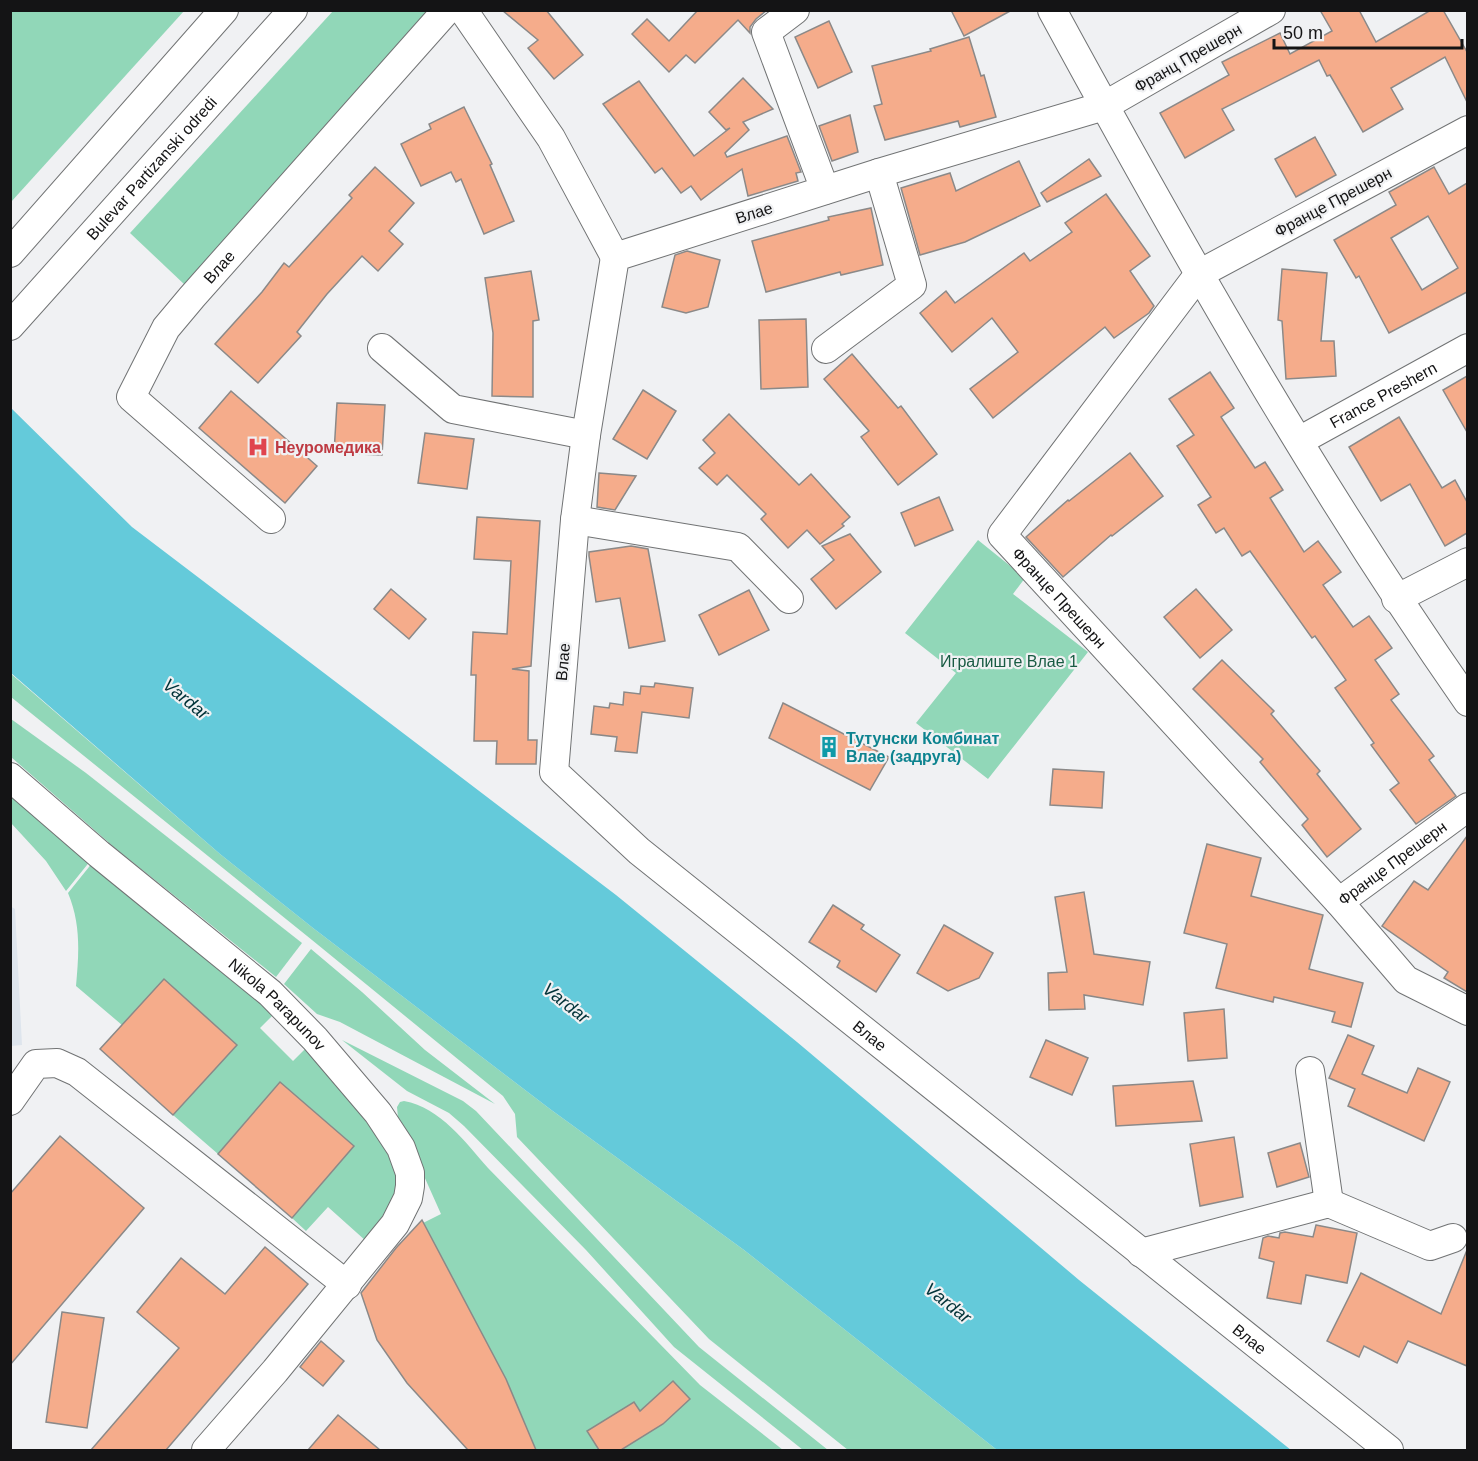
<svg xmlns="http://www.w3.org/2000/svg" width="1478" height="1461" font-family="Helvetica,sans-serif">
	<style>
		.built { fill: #dee5ed }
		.green { fill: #91d7b8 }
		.water { fill: #64cada }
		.building { fill: #f5ac8b; stroke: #8b8988; stroke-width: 1.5; fill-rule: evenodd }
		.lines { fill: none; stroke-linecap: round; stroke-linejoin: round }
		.minor-casing { stroke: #717374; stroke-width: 30 }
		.minor { stroke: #fff; stroke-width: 28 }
		.labels { text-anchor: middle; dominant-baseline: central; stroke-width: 4.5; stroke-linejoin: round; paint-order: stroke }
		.street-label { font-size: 16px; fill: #141415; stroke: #f0f1f3 }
		.health-label { font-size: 16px; font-weight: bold; fill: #be3a42; stroke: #f0f1f3; text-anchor: start }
		.park-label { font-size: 16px; fill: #195b43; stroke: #f0f1f3 }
		.culture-label { font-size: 16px; font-weight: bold; fill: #0d838f; stroke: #f0f1f3; text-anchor: start }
		.water-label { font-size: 18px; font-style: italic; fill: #003238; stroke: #f0f1f3 }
	</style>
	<rect width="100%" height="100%" fill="#f0f1f3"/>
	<polygon class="built" points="10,906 15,909 22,1045 11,1046"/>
	<g class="green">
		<polygon points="11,10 184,11 11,202 10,11"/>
		<polygon points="333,11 432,11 185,285 130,233"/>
		<polygon points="978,540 1025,578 1013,594 1088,652 988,779 916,723 956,673 905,633"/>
		<polygon points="10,673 220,854 313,928 550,1109 744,1250 997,1450 848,1450 709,1339 517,1137 515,1114 503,1096 312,940 11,697"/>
		<polygon points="11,719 86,773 302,943 276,977 115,848 11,757"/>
		<polygon points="11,791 91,860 66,891 46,861 11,823"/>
		<path d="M 93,862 L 274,1014 L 260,1028 L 293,1061 L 307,1047 L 399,1163 L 399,1195 L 366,1241 L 328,1207 L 306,1231 L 292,1218 L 354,1146 L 280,1082 L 218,1154 L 173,1115 L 236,1044 L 164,979 L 122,1025 L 76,986 C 79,953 81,924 68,893 Z"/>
		<polygon points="311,949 362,992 425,1050 495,1104 340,1022 317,1014 284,984"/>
		<polygon points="342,1040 463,1101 476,1111 699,1347 828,1450 803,1450 674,1347 586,1250 464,1126 449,1113 407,1091"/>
		<path d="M 404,1101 C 441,1108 465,1142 488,1168 L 700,1385 L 783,1450 L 535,1450 L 506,1379 L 423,1223 L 441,1214 L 398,1118 L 397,1107 L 400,1102 Z"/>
	</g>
	<polygon class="water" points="11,408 132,527 616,895 797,1042 1079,1280 1291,1450 997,1450 744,1250 550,1109 313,928 220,854 11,673"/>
	<g class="building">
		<polygon points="502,10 546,10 583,55 554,79 528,48 538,40"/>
		<polygon points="698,10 767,10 756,19 750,27 750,33 738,20 695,63 686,55 669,72 632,34 647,19 669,41"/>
		<polygon points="951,10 1012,10 964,36"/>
		<polygon points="1320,10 1359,10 1376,42 1431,10 1443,10 1467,52 1467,102 1445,57 1391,88 1403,109 1363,132 1330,75 1327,76 1319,60 1222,109 1234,130 1185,158 1160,113 1229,75 1222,62 1280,33 1290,54 1332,31"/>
		<polygon points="829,21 852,72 818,88 795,37"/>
		<polygon points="969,37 981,76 984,75 996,117 960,127 958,121 885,140 874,106 882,104 872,66 931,51 930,49"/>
		<polygon points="743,78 773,109 743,122 749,130 725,153 727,157 787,136 801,172 796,173 798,181 748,196 742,169 701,200 691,186 681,193 662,168 655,173 603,104 639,81 694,156 730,128 726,130 709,112"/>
		<polygon points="464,107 492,164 490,165 514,221 484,234 461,179 456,182 451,172 421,186 401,144 431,129 429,124"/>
		<polygon points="850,115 858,152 832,161 819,126"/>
		<polygon points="1315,137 1336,175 1296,197 1275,159"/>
		<polygon points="1089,159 1101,176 1047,202 1041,193"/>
		<polygon points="1019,161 1040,206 965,242 920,255 901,188 950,173 956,191"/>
		<polygon points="375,167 414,203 389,231 403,244 378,271 362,256 327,294 297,332 301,336 258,383 215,344 262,292 284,263 289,267 352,198 349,195"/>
		<path d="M 1434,167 L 1449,194 L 1467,183 L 1467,292 L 1389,333 L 1359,276 L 1356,278 L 1334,240 L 1396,205 L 1389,192 ZM 1428,216 L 1458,268 L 1422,290 L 1391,238 Z"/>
		<polygon points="1106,194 1150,256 1130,271 1154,306 1149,313 1114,338 1105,327 993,418 970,389 1018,352 992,318 952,352 920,313 946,291 955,303 1024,253 1030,261 1072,232 1065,223"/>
		<polygon points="871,208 883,265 841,275 840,272 766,292 752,241 829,220 828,217"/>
		<polygon points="687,251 720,260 708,307 686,313 662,307 675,255"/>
		<polygon points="1282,269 1327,273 1321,341 1334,341 1336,376 1286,379 1282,321 1278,320"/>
		<polygon points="531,271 539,320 533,321 533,397 492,396 493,333 485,278"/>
		<polygon points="806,319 808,387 761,389 759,320"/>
		<polygon points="852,354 898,408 901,406 937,454 898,485 861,437 869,431 824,379"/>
		<polygon points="1210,372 1234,408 1221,417 1255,468 1265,462 1283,490 1270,498 1304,552 1318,541 1341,572 1323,585 1353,627 1369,616 1392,648 1375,660 1399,694 1391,700 1434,756 1429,760 1456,796 1416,824 1390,790 1399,783 1371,745 1374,743 1335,688 1346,680 1315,636 1312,638 1250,551 1242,556 1224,528 1216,533 1198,505 1211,497 1177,446 1194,435 1169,399"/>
		<polygon points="1467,376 1467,432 1443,390"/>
		<polygon points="643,390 676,411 647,459 613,439"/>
		<polygon points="231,391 317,466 285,503 199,428"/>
		<polygon points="337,403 385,405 382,455 334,453"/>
		<polygon points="729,414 799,485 811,474 850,517 842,524 844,526 820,544 807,530 788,548 761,519 766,514 727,475 717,485 699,468 715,453 703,440"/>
		<polygon points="1399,417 1442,488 1455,480 1467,502 1467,533 1445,546 1410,484 1381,501 1349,447"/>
		<polygon points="425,433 474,439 467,489 418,483"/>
		<polygon points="1130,453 1163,496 1112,536 1111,535 1063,577 1026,537 1068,500 1069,501"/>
		<polygon points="599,473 636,476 615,510 597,507"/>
		<polygon points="939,497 953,530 915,546 901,513"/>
		<polygon points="477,517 540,521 531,666 512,669 529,671 528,740 537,740 536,764 496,764 497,741 474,741 476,675 471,675 473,632 507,634 511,561 474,559"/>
		<polygon points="850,534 881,572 836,609 811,579 834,560 822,546"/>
		<polygon points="631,546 648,549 665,641 629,648 620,598 596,602 589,556 589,552"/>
		<polygon points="391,589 426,619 409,639 374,609"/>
		<polygon points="1196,589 1232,630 1200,658 1164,617"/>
		<polygon points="749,590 769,630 719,655 699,615"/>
		<polygon points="1222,660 1274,711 1271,714 1320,771 1317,774 1361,829 1327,857 1302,825 1308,819 1260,762 1263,759 1193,689"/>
		<polygon points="655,683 693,688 689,718 642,712 637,753 615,751 617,737 591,734 594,706 609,708 610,703 623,705 624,692 640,694 641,686 654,687"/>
		<polygon points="783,703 889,757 870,790 769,738"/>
		<polygon points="1053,769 1104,772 1102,808 1050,805"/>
		<polygon points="1467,836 1467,992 1444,978 1448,972 1382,926 1414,881 1428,890"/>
		<polygon points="1207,844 1261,858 1251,896 1323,915 1309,969 1363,983 1351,1027 1332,1022 1335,1012 1274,997 1273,1002 1216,988 1227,944 1184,933"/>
		<polygon points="1084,892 1094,954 1150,962 1143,1005 1084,995 1085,1009 1049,1010 1048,973 1067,972 1055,897"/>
		<polygon points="833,905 864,925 861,929 900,955 876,992 837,967 840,961 809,942"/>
		<polygon points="944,925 993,953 979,978 948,991 917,973"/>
		<polygon points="164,979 237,1045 173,1115 100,1049"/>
		<polygon points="1224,1009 1227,1058 1188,1061 1184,1013"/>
		<polygon points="1348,1035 1374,1046 1362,1074 1407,1093 1418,1068 1450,1082 1424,1141 1348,1106 1355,1089 1329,1078"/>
		<polygon points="1046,1040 1088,1058 1072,1095 1030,1077"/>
		<polygon points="1193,1081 1202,1121 1116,1126 1113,1086"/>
		<polygon points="280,1082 354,1146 292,1218 218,1154"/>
		<polygon points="60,1136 144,1208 10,1365 10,1194"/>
		<polygon points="1234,1137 1243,1197 1200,1206 1190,1144"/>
		<polygon points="1300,1143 1309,1177 1277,1187 1268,1153"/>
		<polygon points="422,1220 506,1379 536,1450 468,1450 407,1383 377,1340 361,1293 396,1248"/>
		<polygon points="1316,1225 1357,1233 1347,1283 1306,1275 1301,1304 1267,1298 1274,1262 1259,1258 1263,1238 1268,1236 1279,1238 1280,1233 1285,1232 1313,1237"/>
		<polygon points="265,1247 308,1284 166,1450 91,1450 179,1348 137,1312 181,1258 225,1294"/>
		<polygon points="1467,1250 1467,1366 1408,1341 1397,1363 1364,1346 1359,1357 1327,1341 1361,1273 1441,1314"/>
		<polygon points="62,1312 104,1318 87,1428 46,1422"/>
		<polygon points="321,1341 344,1361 323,1386 300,1367"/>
		<polygon points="673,1381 690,1399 663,1424 621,1450 599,1450 587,1431 634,1402 640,1411"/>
		<polygon points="338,1415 380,1450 308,1450"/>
	</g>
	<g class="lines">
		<defs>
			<g id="minor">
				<polyline points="463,10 551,138 615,257"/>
				<polyline points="795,10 766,32 825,190"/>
				<path d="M 1052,10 C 1181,247 1314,481 1468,702"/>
				<path id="s1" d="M 1271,10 L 1104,106 L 879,173 L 615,257 L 586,435 L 575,520 L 554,772 L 639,851 L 1389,1450"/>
				<path id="s2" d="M 1468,130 L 1199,274 L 1002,535 L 1339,902 L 1406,980 L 1468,1011"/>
				<polyline points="10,253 224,10"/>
				<path id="s3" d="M 10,326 L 293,10"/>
				<polyline points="382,348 453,409 586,435"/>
				<polyline points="826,349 912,285 879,173"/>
				<path id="s4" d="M 1299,441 L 1468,348"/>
				<path id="s5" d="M 271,519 L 131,397 L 166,328 L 192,297 L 447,10"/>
				<polyline points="575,520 738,547 789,599"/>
				<polyline points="1396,599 1468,562"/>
				<path id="s6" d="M 10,777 L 99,854 L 270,993 L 315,1039 L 378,1113 L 401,1148 L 410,1173 L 410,1186 L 408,1198 L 395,1224 L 275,1371 L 206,1450"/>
				<path id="s7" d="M 1339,902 L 1468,807"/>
				<polyline points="1310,1071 1329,1203"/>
				<polyline points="10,1101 36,1064 57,1063 77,1072 347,1285"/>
				<polyline points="1141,1253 1329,1203 1430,1246 1453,1238"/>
			</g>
		</defs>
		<use href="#minor" class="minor-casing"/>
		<use href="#minor" class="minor"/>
	</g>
	<defs>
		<symbol id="hospital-bare" viewBox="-9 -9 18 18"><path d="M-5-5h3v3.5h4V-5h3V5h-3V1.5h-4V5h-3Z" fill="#e0444e" stroke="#f0f1f3" stroke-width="2.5" paint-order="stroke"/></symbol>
		<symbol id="building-bare" viewBox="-9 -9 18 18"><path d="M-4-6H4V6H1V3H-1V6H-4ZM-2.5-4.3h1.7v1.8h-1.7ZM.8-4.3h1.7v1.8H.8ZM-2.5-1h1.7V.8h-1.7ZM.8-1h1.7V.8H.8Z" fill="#0f9aa8" stroke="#f0f1f3" stroke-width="2.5" paint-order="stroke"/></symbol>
	</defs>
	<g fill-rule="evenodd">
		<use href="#hospital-bare" x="243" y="432" width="30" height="30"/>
		<use href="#building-bare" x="814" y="732" width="30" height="30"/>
	</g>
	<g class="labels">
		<g class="street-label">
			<text transform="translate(1188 58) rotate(-30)">Франц Прешерн</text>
			<text stroke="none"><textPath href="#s3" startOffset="212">Bulevar Partizanski odredi</textPath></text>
			<text transform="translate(1333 202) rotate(-28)">Францe Прешерн</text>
			<text transform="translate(754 213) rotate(-18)">Влае</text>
			<text stroke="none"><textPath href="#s5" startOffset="344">Влае</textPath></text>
			<text stroke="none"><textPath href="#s4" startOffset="96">France Preshern</textPath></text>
			<text stroke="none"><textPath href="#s2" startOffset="717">Францe Прешерн</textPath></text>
			<text transform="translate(563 662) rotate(-85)">Влае</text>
			<text stroke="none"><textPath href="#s7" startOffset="66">Франце Прешерн</textPath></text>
			<text stroke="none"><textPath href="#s6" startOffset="351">Nikola Parapunov</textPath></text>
			<text stroke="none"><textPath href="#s1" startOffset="1635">Влае</textPath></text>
			<text stroke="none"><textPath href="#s1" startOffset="2121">Влае</textPath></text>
		</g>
		<g class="health-label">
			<text x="275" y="447">Неуромедика</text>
		</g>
		<g class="park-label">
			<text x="1009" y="661">Игралиште Влае 1</text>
		</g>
		<g class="culture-label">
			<text x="846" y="738">Тутунски Комбинат<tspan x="846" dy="18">Влае (задруга)</tspan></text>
		</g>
		<g class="water-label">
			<text transform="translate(186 699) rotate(39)">Vardar</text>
			<text transform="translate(566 1003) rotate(38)">Vardar</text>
			<text transform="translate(948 1303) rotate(38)">Vardar</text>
		</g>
	</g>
	<rect width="1478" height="1461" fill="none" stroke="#141415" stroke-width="24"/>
	<path d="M1274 39v9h188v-9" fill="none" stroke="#141415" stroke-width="3"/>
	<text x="1283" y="39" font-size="18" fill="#141415" stroke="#f0f1f3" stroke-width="4.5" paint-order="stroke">50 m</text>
</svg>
